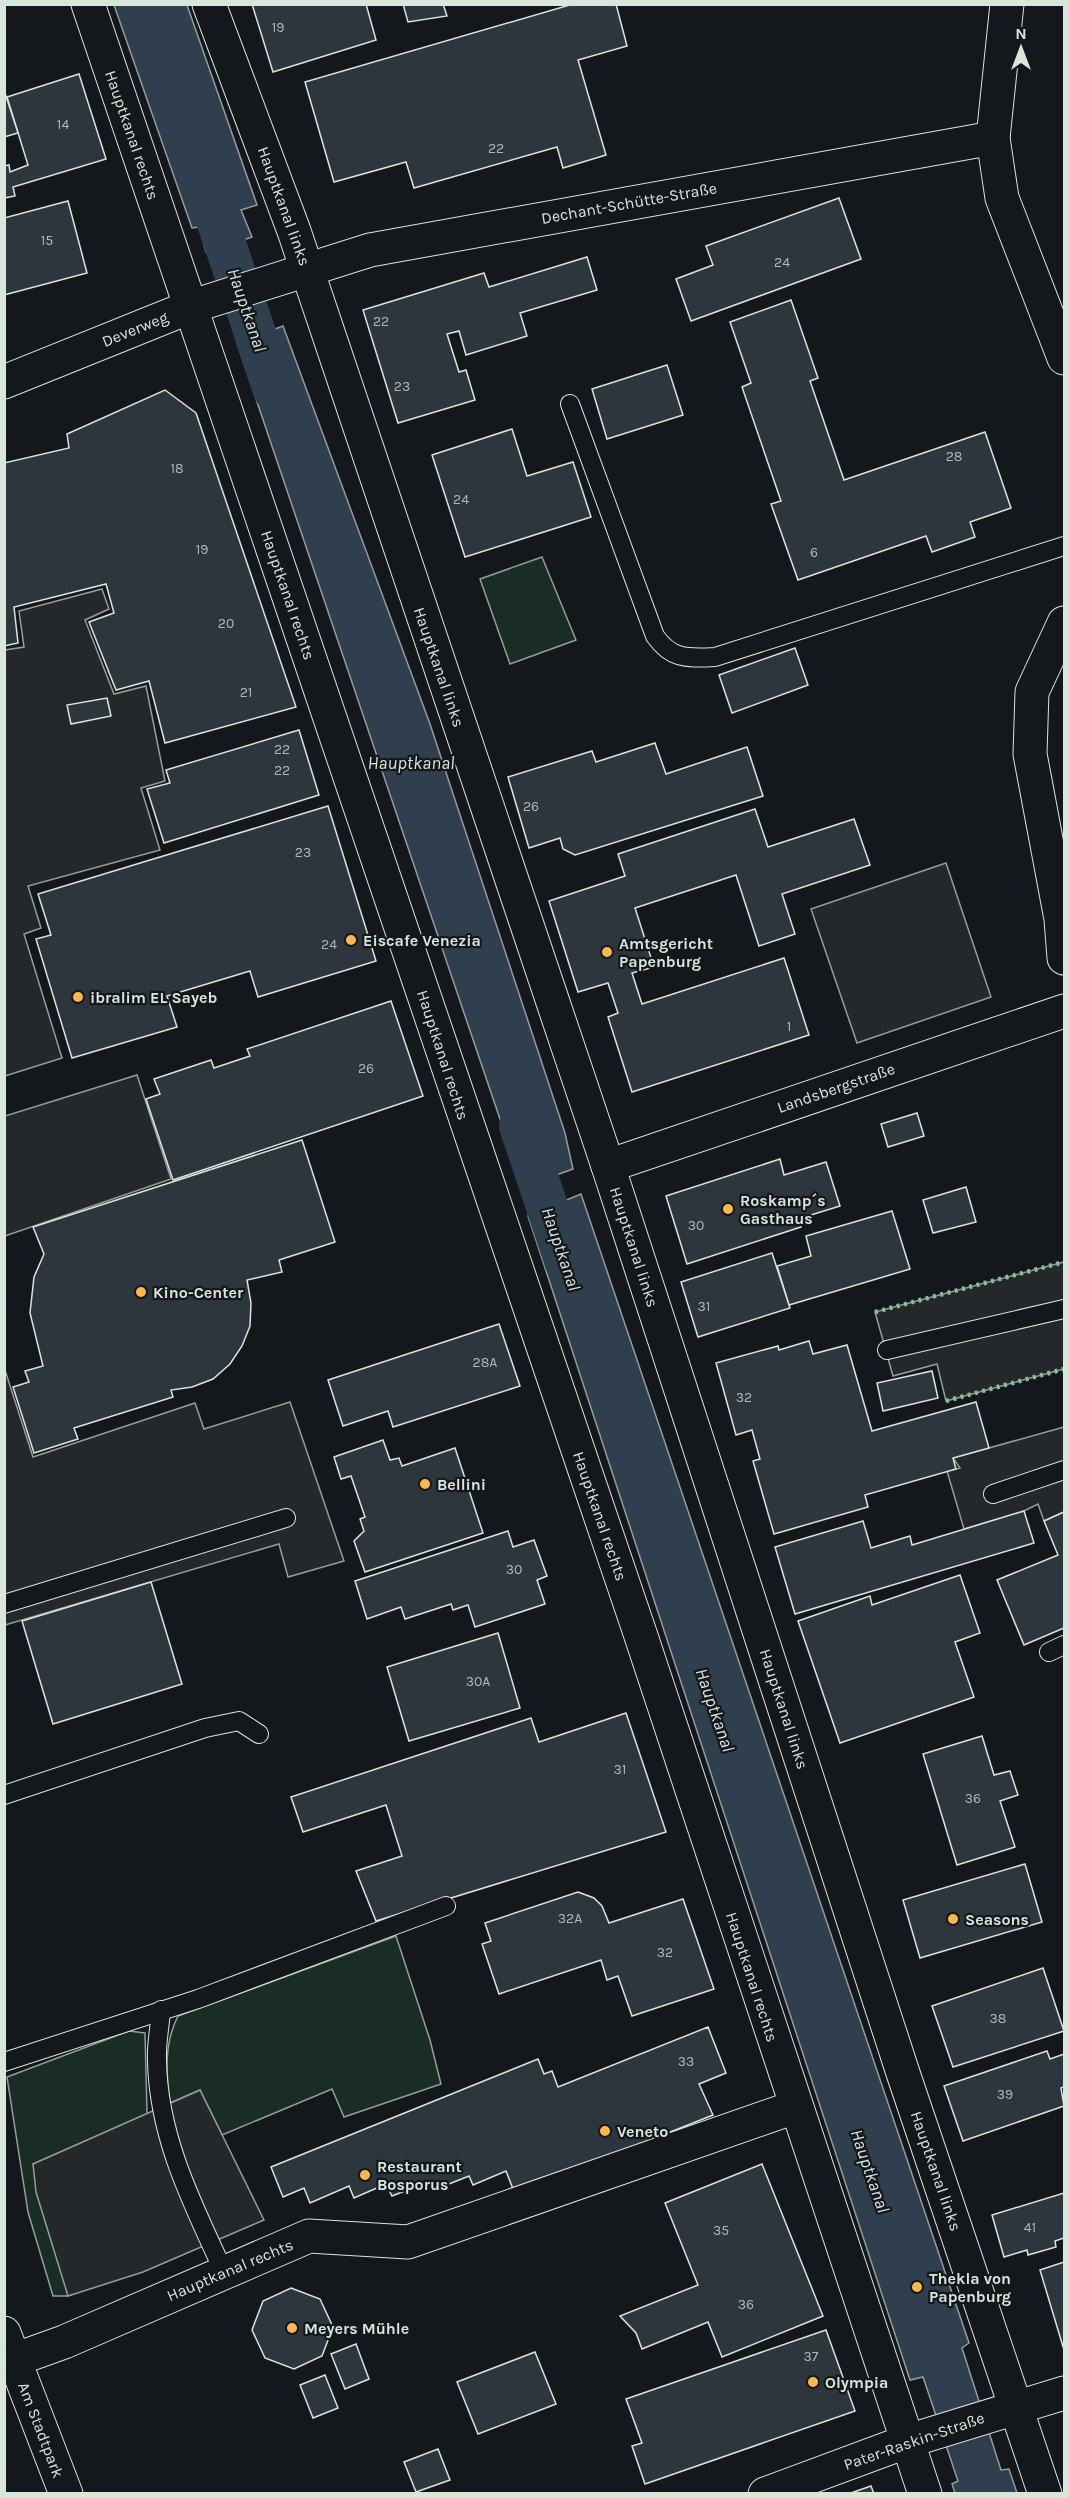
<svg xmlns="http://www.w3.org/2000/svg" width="1069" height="2498" font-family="Karla,sans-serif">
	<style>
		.green { fill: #1a2d24; stroke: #939e99; stroke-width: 1.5 }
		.parking { fill: #24282b; stroke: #939e99; stroke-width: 1.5 }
		.water { fill: #2f3f4d; stroke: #939e99; stroke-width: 1.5 }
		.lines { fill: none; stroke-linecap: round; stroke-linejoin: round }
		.canal { stroke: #2f3f4d; stroke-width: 42 }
		.building { fill: #2c363c; stroke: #d8e6dc; stroke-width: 1.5 }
		.lane-casing { stroke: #d8e6dc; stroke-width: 20 }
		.street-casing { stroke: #d8e6dc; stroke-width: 35 }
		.lane { stroke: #14181c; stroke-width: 18 }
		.street { stroke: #14181c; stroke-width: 33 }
		.hedge { stroke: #8ac095; stroke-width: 4.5; stroke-dasharray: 3 4.5; stroke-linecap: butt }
		.poi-dot { fill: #ffb74d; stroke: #14181c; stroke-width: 2 }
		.labels { text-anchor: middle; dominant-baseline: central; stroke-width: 4.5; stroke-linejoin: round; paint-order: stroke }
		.number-label { font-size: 14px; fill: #adbab4 }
		.street-label { font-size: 16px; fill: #d8e6dc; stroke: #14181c }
		.poi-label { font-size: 16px; font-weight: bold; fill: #d8e6dc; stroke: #14181c; text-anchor: start }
		.water-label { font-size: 18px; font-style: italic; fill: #d8e6dc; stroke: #14181c }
	</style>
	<rect width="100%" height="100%" fill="#14181c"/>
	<g class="green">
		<polygon points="542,557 576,640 510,664 480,579"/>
		<path d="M 396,1936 L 430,2040 L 441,2084 L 344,2117 L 332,2089 L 222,2135 L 200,2090 L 170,2103 C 166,2073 164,2043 178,2016 Z"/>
		<polygon points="129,2031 145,2033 147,2114 33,2164 99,2285 68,2296 53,2296 28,2212 7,2077"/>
	</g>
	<g class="parking">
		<polygon points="102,589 109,609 85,620 114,694 146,686 165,781 141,788 160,850 28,886 41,928 24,934 62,1058 5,1076 5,650 24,647 19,611"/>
		<polygon points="946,863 991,997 857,1043 811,909"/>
		<polygon points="137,1075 171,1179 5,1236 5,1116"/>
		<polygon points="1064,1262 1064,1369 946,1401 937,1364 893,1376 875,1312"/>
		<polygon points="4,1367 33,1457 195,1403 204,1429 290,1402 344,1561 288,1577 279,1544 5,1625"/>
		<polygon points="1064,1427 1064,1512 1044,1521 1038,1504 1024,1511 964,1529 947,1471 960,1468 953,1458"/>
		<polygon points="200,2090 264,2220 143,2272 68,2296 36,2192 33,2164"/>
	</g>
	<g class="water">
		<polygon points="114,5 187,5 257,205 241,210 252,237 206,252 199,227 192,228"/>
		<polygon points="283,326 430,724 565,1133 573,1169 523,1187 237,343"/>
		<polygon points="581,1194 969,2343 962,2348 1001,2470 1009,2469 1017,2493 955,2493 952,2484 958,2481 923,2377 910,2380 528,1216"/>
	</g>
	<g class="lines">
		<g class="canal">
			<polyline points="207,190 274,390"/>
			<polyline points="520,1126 566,1263"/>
		</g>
	</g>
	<g class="building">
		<polygon points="252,4 366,4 376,40 273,72"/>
		<polygon points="403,4 443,4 447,16 408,22"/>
		<polygon points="573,4 616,4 627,46 578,60 606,155 563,168 557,147 414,188 406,162 334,182 305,82"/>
		<polygon points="79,74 106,159 13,187 15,196 4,198 4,166 9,165 10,172 28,165 7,97"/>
		<polygon points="4,90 18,133 4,137"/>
		<polygon points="839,198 861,259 691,321 676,279 713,265 706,246"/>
		<polygon points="68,201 87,273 4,295 4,218"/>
		<polygon points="587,257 597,290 520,313 527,336 466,355 459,331 447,334 459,372 466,370 475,400 398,423 363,310 484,273 489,287"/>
		<polygon points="791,300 818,378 810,381 844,480 985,432 1011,508 970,522 975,537 932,552 926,536 798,580 771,504 781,501 742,387 751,383 730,322"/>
		<polygon points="667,365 683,415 607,439 592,389"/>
		<polygon points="165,390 196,413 296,707 165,743 149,681 116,690 89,622 114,613 106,584 14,607 18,643 4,646 4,463 69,448 67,434"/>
		<polygon points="512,429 527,476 573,462 591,517 465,557 432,455"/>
		<polygon points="795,648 808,685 732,713 719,675"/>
		<polygon points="107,698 111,716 71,724 67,705"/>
		<polygon points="299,730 319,795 164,843 147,789 170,783 166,770"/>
		<polygon points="655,743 666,774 747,747 763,796 575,855 563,849 560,838 529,848 508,777 592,751 596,762"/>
		<polygon points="328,806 376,961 258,997 250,971 167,996 177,1027 72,1058 36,939 51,935 38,894"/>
		<polygon points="755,809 768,847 854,819 870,865 782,894 795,934 759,946 736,875 635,908 654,967 632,973 642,1004 784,958 809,1035 632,1092 608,1017 618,1013 608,983 578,992 549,901 625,876 618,854"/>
		<polygon points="391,1001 423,1096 173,1180 146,1099 160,1094 154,1079 211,1060 214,1068 250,1056 247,1049"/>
		<polygon points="917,1113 924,1136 888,1147 881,1124"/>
		<polygon points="302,1140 335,1242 279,1260 282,1272 247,1280 251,1303 250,1326 242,1346 230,1364 213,1379 192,1387 171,1390 173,1397 74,1428 78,1439 34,1453 13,1387 29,1382 25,1371 43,1366 30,1313 34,1277 44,1254 33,1227"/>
		<polygon points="780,1159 784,1175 826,1162 840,1206 798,1219 801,1227 687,1264 666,1196"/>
		<polygon points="966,1187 976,1222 933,1233 923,1200"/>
		<polygon points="892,1211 910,1269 789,1305 777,1266 811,1256 806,1236"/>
		<polygon points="772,1253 790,1308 698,1337 681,1282"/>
		<polygon points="499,1324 520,1386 393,1427 388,1411 343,1426 328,1380"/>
		<polygon points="809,1341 813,1354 847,1345 872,1431 976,1402 989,1448 953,1458 956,1469 865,1495 868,1507 774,1534 753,1461 760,1459 752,1430 736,1435 716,1363 778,1346 779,1350"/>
		<polygon points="932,1371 938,1398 883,1411 877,1383"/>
		<polygon points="383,1440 390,1460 399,1458 402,1466 455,1448 483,1533 365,1572 354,1541 364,1531 360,1519 365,1517 351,1476 341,1479 334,1457"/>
		<polygon points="1024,1511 1034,1543 795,1614 775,1547 863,1521 871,1548 910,1536 912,1545"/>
		<polygon points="1064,1512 1064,1628 1024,1645 997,1580 1058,1555 1044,1521"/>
		<polygon points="508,1531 513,1547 534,1540 547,1576 537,1580 545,1604 475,1627 468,1605 453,1610 451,1604 405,1619 401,1607 367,1619 355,1581"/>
		<polygon points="960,1575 980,1633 955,1642 974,1697 840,1743 798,1621 870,1596 872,1605"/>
		<polygon points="151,1582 182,1684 53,1724 22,1621"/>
		<polygon points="498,1633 520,1708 409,1741 387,1667"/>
		<polygon points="626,1713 666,1832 376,1921 356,1871 402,1856 386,1805 303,1832 291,1797 531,1718 539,1742"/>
		<polygon points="982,1736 994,1775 1010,1771 1018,1795 1000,1801 1015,1847 957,1865 923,1754"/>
		<polygon points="1025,1864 1042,1922 920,1958 903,1900"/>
		<polygon points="578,1892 594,1898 602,1906 609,1923 683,1899 714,1989 632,2016 618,1976 607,1980 601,1960 499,1994 482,1944 491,1941 485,1923"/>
		<polygon points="1043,1968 1064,2031 953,2067 932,2006"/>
		<polygon points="708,2027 726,2073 699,2084 713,2115 515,2194 506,2171 473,2185 469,2176 434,2190 431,2181 392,2196 386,2184 354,2198 349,2186 310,2203 304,2188 283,2197 271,2167 538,2059 544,2074 552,2071 558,2087"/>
		<polygon points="1047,2051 1050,2059 1064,2054 1064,2087 1061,2088 1064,2106 963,2141 944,2086"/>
		<polygon points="762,2164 823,2316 722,2357 708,2322 642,2349 636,2333 620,2316 698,2285 665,2203"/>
		<polygon points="1064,2193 1064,2238 1055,2241 1056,2247 1028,2255 1027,2250 1004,2257 992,2215"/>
		<polygon points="1064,2262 1064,2350 1040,2270"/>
		<polygon points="291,2288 320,2299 333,2327 322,2356 294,2369 265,2358 252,2330 263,2301"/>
		<polygon points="826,2330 855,2411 645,2484 632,2446 642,2443 626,2399"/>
		<polygon points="356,2344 369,2379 345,2389 331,2354"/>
		<polygon points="535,2352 556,2404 478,2434 457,2382"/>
		<polygon points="325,2375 338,2408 313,2418 300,2385"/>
		<polygon points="438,2449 450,2480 416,2492 404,2462"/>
		<polygon points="871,2486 874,2494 848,2494"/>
	</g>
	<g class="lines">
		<defs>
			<g id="lane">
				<path d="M 570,404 L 655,636 C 672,660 687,658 715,657 L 1064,546"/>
				<polyline points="887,1350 1064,1309"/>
				<polyline points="993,1494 1064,1470"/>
				<polyline points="4,1604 286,1518"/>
				<polyline points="1049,1652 1064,1645"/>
				<polyline points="4,1795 205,1728 239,1721 259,1734"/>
				<path d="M 161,2010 C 160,2027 156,2044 157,2060 C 158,2137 193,2205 224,2272"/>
				<polyline points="4,2062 198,1999 446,1906"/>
			</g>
			<g id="street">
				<polyline points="88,4 640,1633 925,2494"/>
				<polyline points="209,4 294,231 608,1166 903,2073 1045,2494"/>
				<polyline points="1007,4 993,138 1002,198 1064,358"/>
				<polyline points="4,382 190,307 370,250 993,138"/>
				<polyline points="1064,623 1032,692 1030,754 1061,919 1064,958"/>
				<polyline points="608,1166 1064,1011"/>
				<polyline points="4,2333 66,2494"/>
				<polyline points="14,2360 64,2342 309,2236 408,2242 795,2107"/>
				<polyline points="765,2494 908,2441 1064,2393"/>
			</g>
		</defs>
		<use href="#lane" class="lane-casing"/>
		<use href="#street" class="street-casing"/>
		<use href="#lane" class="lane"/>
		<use href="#street" class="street"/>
		<g class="hedge">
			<polyline points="875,1312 1064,1262"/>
			<polyline points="946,1401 1064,1369"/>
		</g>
	</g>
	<g class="poi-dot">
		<circle cx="351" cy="940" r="6"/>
		<circle cx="607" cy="952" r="6"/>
		<circle cx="78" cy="997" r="6"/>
		<circle cx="728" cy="1209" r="6"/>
		<circle cx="141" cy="1292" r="6"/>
		<circle cx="425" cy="1484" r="6"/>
		<circle cx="953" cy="1919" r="6"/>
		<circle cx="605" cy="2131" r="6"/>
		<circle cx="365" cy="2175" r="6"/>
		<circle cx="917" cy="2287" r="6"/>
		<circle cx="292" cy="2328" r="6"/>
		<circle cx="813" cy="2382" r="6"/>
	</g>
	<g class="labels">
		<g class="number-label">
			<text x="278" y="27">19</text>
			<text x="63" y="124">14</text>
			<text x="496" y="148">22</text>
			<text x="47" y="240">15</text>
			<text x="782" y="262">24</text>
			<text x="381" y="321">22</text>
			<text x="402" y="386">23</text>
			<text x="954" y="456">28</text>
			<text x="177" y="468">18</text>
			<text x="461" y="499">24</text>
			<text x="202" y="549">19</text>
			<text x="814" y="552">6</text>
			<text x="226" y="623">20</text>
			<text x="246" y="692">21</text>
			<text x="282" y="749">22</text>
			<text x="282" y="770">22</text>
			<text x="531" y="806">26</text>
			<text x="303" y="852">23</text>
			<text x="329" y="944">24</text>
			<text x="789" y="1026">1</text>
			<text x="366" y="1068">26</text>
			<text x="696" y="1225">30</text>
			<text x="704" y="1306">31</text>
			<text x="485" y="1362">28A</text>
			<text x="744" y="1397">32</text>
			<text x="514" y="1569">30</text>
			<text x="478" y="1681">30A</text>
			<text x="620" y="1769">31</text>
			<text x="973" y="1798">36</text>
			<text x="570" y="1918">32A</text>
			<text x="665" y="1952">32</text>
			<text x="998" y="2018">38</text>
			<text x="686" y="2061">33</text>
			<text x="1005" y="2094">39</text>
			<text x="1030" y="2227">41</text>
			<text x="721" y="2230">35</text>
			<text x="746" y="2304">36</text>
			<text x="811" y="2356">37</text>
		</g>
		<g class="street-label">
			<text transform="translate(132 135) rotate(71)">Hauptkanal rechts</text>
			<text transform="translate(629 203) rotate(-10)">Dechant-Schütte-Straße</text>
			<text transform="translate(284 206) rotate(70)">Hauptkanal links</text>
			<text transform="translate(135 329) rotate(-22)">Deverweg</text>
			<text transform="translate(288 595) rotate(71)">Hauptkanal rechts</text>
			<text transform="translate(439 667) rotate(71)">Hauptkanal links</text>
			<text transform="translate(443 1055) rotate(72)">Hauptkanal rechts</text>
			<text transform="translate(836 1088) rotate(-19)">Landsbergstraße</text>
			<text transform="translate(634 1247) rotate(72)">Hauptkanal links</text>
			<text transform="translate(600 1516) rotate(71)">Hauptkanal rechts</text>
			<text transform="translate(784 1709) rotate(72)">Hauptkanal links</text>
			<text transform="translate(752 1977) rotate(72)">Hauptkanal rechts</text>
			<text transform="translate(936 2171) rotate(71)">Hauptkanal links</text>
			<text transform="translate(230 2270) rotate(-23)">Hauptkanal rechts</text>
			<text transform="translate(41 2430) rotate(69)">Am Stadtpark</text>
			<text transform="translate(914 2441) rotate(-19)">Pater-Raskin-Straße</text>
		</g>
		<g class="poi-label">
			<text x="363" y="940">Eiscafe Venezia</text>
			<text x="619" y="943">Amtsgericht<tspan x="619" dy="18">Papenburg</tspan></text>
			<text x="90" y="997">ibralim EL Sayeb</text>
			<text x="740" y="1200">Roskamp´s<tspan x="740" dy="18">Gasthaus</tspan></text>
			<text x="153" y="1292">Kino-Center</text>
			<text x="437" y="1484">Bellini</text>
			<text x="965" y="1919">Seasons</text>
			<text x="617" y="2131">Veneto</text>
			<text x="377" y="2166">Restaurant<tspan x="377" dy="18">Bosporus</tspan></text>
			<text x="929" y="2278">Thekla von<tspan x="929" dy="18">Papenburg</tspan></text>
			<text x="304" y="2328">Meyers Mühle</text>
			<text x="825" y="2382">Olympia</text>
		</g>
		<g class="water-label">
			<text transform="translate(247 310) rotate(71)">Hauptkanal</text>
			<text x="411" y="763">Hauptkanal</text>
			<text transform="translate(561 1249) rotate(71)">Hauptkanal</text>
			<text transform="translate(715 1710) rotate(71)">Hauptkanal</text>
			<text transform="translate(870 2171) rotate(71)">Hauptkanal</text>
		</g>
	</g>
	<rect width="1069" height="2498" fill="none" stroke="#d8e6dc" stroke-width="12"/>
	<g transform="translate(1021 48)" stroke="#14181c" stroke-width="4.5" paint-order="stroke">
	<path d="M0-4.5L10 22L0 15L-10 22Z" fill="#d8e6dc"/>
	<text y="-9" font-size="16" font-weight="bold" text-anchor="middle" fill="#d8e6dc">N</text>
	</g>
</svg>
